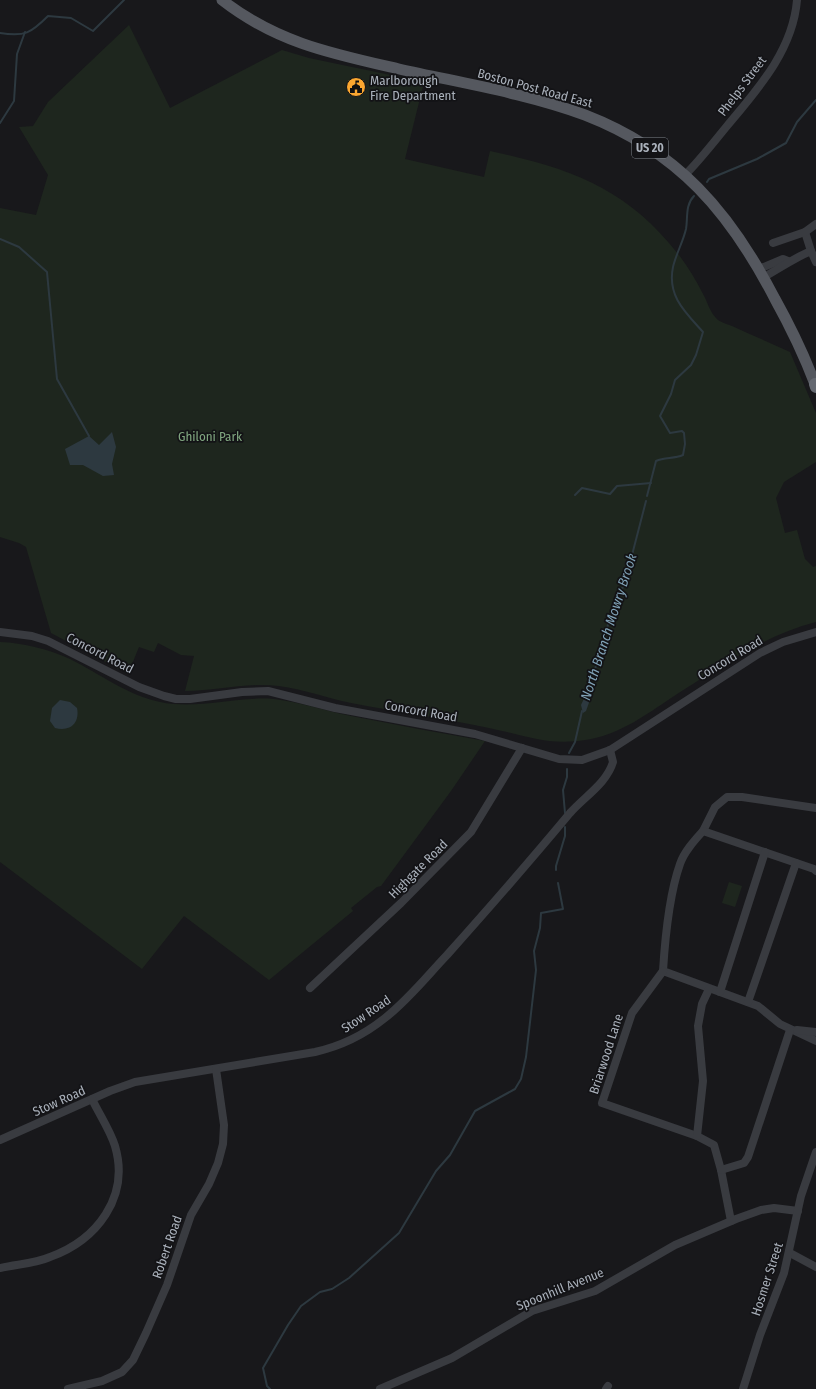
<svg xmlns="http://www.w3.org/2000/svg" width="816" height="1389" font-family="'Fira Sans Condensed',sans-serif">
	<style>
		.green { fill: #1e261e }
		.water { fill: #2d3940 }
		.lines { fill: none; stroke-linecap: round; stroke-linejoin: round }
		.stream { stroke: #2d3940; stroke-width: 2 }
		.minor { stroke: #393b40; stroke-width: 8 }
		.major { stroke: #55585f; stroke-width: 11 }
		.highway { stroke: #656971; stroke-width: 12 }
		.labels { text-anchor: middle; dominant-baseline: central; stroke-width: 3.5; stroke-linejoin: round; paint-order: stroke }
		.shield { fill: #131316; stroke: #7d828a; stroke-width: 1 }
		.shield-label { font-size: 12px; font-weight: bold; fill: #aab1bb }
		.poi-label { font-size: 13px; fill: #aab1bb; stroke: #131316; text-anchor: start }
		.street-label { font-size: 13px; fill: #aab1bb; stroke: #131316 }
		.park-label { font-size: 13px; fill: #81a780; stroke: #131316 }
		.water-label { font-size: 14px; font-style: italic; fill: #80a2b7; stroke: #131316 }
	</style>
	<rect width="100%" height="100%" fill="#18181b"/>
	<g class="green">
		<path d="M 129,25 L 170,108 L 282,50 L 309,58 L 424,82 L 405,159 L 484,177 L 490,151 C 570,168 627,188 679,255 C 688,267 696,280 703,294 C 707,301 710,312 716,318 C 719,322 727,324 732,326 C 751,335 771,343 790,352 L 816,413 L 816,462 L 784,482 L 776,498 L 785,533 L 797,530 L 805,559 L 813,567 L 816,566 L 816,622 C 762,636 718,668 671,698 C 646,715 621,733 591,739 C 549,747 528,736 489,728 C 443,718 397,712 351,703 C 327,698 303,689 279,686 C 247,682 217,691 185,691 L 194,656 L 181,655 L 158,643 L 154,652 L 139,647 L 128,674 L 51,633 L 26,547 L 19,543 L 0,537 L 0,208 L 36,215 L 48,175 L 19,127 L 33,126 L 48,102 Z"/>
		<path d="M 0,642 C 24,643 48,649 70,659 C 100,674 127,695 160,702 C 198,710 236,696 274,699 C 300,702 326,711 351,716 C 396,725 441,733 485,741 L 451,791 L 381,886 L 377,887 L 351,908 L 353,911 L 269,980 L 184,916 L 142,969 L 0,862 Z"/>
		<polygon points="729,882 742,886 735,907 722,903"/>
	</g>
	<g class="water">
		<polygon points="112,432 116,447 112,464 114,475 103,476 83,465 70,465 65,449 89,436 99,445"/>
		<polygon points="587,692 592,694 586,711 583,713 581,705"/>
		<path d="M 60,700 L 70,702 L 77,708 C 80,723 70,732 55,728 L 50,721 L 52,708 Z"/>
	</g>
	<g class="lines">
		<g class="stream">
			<path d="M 0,33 C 25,37 31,33 48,16 L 71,18 L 93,31 L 124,0"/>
			<polyline points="0,123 14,101 17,54 25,32"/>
			<polyline points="707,182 709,179 757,159 786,143 797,122 816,100"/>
			<polyline points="0,239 19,247 47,272 57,379 89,436"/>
			<polyline points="575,495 582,488 610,494 617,486 651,483"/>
			<path d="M 647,496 L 656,461 C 665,457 674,459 683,455 L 685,444 L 684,433 L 682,431 L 670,433 L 660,416 L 671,394 L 675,380 L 691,365 L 696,355 L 703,332 C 685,312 667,296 673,267 C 676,254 683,242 686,229 C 688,218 685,205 694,196"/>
			<polyline points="588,693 617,594 624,586 646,501"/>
			<polyline points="569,753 575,742 582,711"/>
			<polyline points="565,813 563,790 567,777 567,769"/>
			<polyline points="556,870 556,866 565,836 565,827"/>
			<polyline points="270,1389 267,1386 263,1368 288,1325 301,1306 320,1292 332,1289 349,1278 399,1233 436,1171 450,1155 475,1111 515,1089 521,1079 526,1057 536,970 534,951 540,928 541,913 563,909 558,883"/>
		</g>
		<g class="minor">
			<path d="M 685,175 C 700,160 713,143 727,126 C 758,89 793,50 797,0"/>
			<polyline points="805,232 811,251"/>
			<polyline points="773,243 805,232 816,224"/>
			<polyline points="759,269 783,259 788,261"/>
			<path d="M 764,277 C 780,268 794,258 811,251 L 816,262"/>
			<polyline points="0,632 32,636 48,641 139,687 164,696 176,699 190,699 242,692 268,691 335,708 475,734 559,759 582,760 610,750 760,653 783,642 816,632"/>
			<polyline points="703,831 715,807 727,797 742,797 816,808"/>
			<path d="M 816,871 L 814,869 L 703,831 C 694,841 684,852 680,864 C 669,895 665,939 663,971 L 758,1006 L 780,1024 L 816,1041"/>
			<polyline points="663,971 632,1013 602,1103 697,1136 714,1145 721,1170 731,1221"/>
			<polyline points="310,988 401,903 471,832 522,748"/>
			<polyline points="720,992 765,852"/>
			<polyline points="748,1002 796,863"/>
			<polyline points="797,1030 816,1032"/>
			<polyline points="697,1136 703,1081 698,1026 702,1004 709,989"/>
			<path d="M 0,1140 L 110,1091 L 135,1082 L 315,1052 C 342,1046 364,1035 385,1018 C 409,999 427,976 447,955 C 489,908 530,861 570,813 C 584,797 607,783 613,762 L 610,750"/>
			<polyline points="721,1170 744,1163 748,1157 790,1030"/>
			<polyline points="790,1253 816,1267"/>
			<path d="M 0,1268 C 17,1264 34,1264 50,1257 C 97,1240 130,1197 115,1146 C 110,1130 99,1114 92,1099"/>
			<polyline points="68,1389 102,1381 122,1372 133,1360 146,1333 167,1285 191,1215 209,1184 218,1163 223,1144 224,1125 216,1069"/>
			<polyline points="380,1389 452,1358 532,1311 595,1291 675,1245 736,1219 761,1210 774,1208 798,1211"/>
			<polyline points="606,1389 608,1386"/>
			<polyline points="743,1389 760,1335 784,1273 801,1196 816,1152"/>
		</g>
		<path class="major" d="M 222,0 C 277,43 333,54 399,69 C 461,83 525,93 585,115 C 678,151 730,212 775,299 C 790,326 804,355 815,384"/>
		<polyline class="highway" points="815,384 816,387"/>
	</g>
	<defs>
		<symbol id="civic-disc" viewBox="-11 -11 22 22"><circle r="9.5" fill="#fba730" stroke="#131316"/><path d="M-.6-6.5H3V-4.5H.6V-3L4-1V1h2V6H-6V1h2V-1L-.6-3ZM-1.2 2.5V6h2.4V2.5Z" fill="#111"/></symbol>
	</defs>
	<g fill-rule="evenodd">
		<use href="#civic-disc" x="345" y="76" width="22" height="22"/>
	</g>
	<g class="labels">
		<rect class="shield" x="632" y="138" width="36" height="20" rx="3"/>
		<g class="shield-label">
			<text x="650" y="148">US 20</text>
		</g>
		<g class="poi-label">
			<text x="370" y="80">Marlborough<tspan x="370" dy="15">Fire Department</tspan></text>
		</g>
		<g class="street-label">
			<text transform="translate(742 86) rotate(-53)">Phelps Street</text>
			<text transform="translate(535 88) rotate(15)">Boston Post Road East</text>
			<text transform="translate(100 653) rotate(27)">Concord Road</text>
			<text transform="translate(730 658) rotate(-31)">Concord Road</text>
			<text transform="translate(421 711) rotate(10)">Concord Road</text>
			<text transform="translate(418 869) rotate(-45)">Highgate Road</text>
			<text transform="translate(366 1014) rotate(-34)">Stow Road</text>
			<text transform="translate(606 1054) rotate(-72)">Briarwood Lane</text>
			<text transform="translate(59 1101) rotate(-24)">Stow Road</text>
			<text transform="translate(167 1247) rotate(-71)">Robert Road</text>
			<text transform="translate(767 1279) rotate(-72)">Hosmer Street</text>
			<text transform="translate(560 1289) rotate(-22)">Spoonhill Avenue</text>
		</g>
		<g class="park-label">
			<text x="210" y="436">Ghiloni Park</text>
		</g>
		<g class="water-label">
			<text transform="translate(609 627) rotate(-72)">North Branch Mowry Brook</text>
		</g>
	</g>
</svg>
